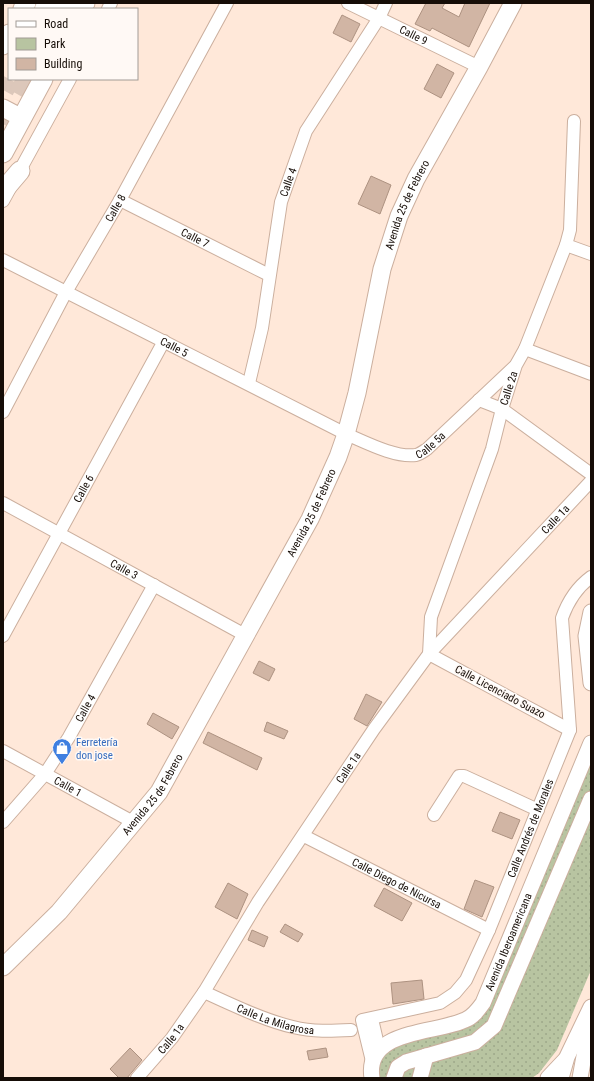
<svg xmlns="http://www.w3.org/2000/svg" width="594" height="1081" font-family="'Roboto Condensed',sans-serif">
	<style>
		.green { fill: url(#green-dots) }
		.building { fill: #d1b5a4; stroke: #ad9281 }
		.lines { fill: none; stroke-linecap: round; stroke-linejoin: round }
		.motorway-tunnel { stroke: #dcc7ba; stroke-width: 22; stroke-dasharray: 22 11; stroke-linecap: butt }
		.minor-casing { stroke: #cbaf9e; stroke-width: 14 }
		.tertiary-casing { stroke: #cbaf9e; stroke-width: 17 }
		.secondary-casing { stroke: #cbaf9e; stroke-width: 19 }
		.primary-casing { stroke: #cbaf9e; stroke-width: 21 }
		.motorway-casing { stroke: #cbaf9e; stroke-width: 24 }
		.minor { stroke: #fff; stroke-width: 12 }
		.tertiary { stroke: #fff; stroke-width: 15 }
		.secondary { stroke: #fff; stroke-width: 17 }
		.primary { stroke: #fff; stroke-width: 19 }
		.motorway { stroke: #fff; stroke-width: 22 }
		.labels { text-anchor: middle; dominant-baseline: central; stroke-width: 3; stroke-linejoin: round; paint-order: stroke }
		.street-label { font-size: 11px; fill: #160d07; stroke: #fff9f5 }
		.shop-label { font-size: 11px; fill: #366cbe; stroke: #fff9f5; text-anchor: start }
	</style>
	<defs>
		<pattern id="green-dots" width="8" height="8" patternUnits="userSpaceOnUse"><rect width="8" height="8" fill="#b8c4a1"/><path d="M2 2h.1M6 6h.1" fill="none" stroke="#9da789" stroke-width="1.8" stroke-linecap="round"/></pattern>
	</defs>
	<rect width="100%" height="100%" fill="#ffe8d9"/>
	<g class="green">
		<polygon points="591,750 591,794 489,1027 389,1078 375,1078 381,1051 468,1022"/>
		<polygon points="591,813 591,970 557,1050 539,1073 532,1078 401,1078 406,1068 479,1045"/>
	</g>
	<g class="building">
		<polygon points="426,3 445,3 442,8 459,17 465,3 490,3 469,47 432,28 430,31 415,24"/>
		<polygon points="342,15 360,24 351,42 333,33"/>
		<polygon points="437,64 454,73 441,98 424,89"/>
		<polygon points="371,176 391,185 380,214 358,204"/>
		<polygon points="259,661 275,669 269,681 253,673"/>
		<polygon points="366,694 382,702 367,726 354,719"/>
		<polygon points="153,713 179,727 172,739 147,724"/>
		<polygon points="267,722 288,731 284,739 264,731"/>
		<polygon points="208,732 262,758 257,770 203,743"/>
		<polygon points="500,812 520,820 512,839 492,831"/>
		<polygon points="475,880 494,887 482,917 464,909"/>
		<polygon points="228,883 248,894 237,919 215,907"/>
		<polygon points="384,888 412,903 402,921 374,906"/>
		<polygon points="285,924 303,934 298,942 280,932"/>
		<polygon points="252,930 268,937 264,947 248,940"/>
		<polygon points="422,980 424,999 393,1004 391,983"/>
		<polygon points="130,1048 142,1060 127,1078 119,1078 110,1069"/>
		<polygon points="326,1048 328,1057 309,1060 307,1051"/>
	</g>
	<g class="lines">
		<g class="motorway-tunnel">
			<polyline points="3,90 9,79"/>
			<polyline points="3,124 28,79"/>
		</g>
		<defs>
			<g id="minor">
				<path id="s1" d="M 348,3 L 479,67"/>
				<polyline points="108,9 111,3"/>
				<path id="s2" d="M 120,200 L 269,275"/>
				<polyline points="3,201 70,79"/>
				<polyline points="566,245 591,254"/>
				<path id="s3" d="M 3,260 L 346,434 C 365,442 395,458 416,455 C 420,454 424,451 427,449 L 514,367"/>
				<polyline points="525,349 591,374"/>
				<path id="s4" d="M 249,383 L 262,328 L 281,202 L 306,131 L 379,18 L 386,3"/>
				<polyline points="479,400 502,409 591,474"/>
				<path id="s5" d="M 3,412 L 66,292 L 120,200 L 227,3"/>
				<path id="s6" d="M 3,503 L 245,635"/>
				<path id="s7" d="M 3,636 L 164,341"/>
				<path id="s8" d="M 570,730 L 429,654 L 431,617 L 492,449 L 502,409 L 516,365 L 525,349 L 566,245 L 570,230 L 574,121"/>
				<path id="s9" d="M 3,751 L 133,822"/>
				<polyline points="434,815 459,776 464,776 538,810"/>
				<path id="s10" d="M 3,822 L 45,774 L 69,737 L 154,585"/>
				<path id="s11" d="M 304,836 L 489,930"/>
				<path id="s12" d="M 204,992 C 230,1004 266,1021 293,1027 C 313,1032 332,1031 351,1030"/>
				<polyline points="372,1019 379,1049"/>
				<path id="s13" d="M 372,1061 L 362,1020 L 440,1003 L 455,993 L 466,980 L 489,930 L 570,730 L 562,618 C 568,601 576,588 591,577"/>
				<path id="s14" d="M 137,1078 L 172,1038 L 204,992 L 258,902 L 374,729 L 429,654 L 591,481"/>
			</g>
			<g id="tertiary">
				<polyline points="591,612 586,636 591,683"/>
				<path id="s15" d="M 372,1078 C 364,1029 436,1034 465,1020 C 473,1017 478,1010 483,1003 L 591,743"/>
				<polyline points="394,1078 398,1067 406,1062 475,1042 494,1026 591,799"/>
				<polyline points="420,1078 426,1056"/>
				<polyline points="548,1078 565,1060"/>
				<polyline points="561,1078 567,1057 591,1007"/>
				<polyline points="580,1078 591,1018"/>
			</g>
			<g id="secondary">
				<polyline points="3,108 22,118"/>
				<path id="s16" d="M 3,967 L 59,912 L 159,792 L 310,519 L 338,457 L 346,434 L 357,393 L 382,269 L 399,216 L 416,179 L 479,67 L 513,3"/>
			</g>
			<g id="primary">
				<polyline points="23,9 26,3"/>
				<polyline points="81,9 85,3"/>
				<polyline points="3,45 9,34"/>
				<polyline points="3,153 43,79"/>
				<polyline points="3,191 20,171"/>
			</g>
			<g id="motorway">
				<polyline points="46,9 50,3"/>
				<polyline points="65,9 68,3"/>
			</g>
		</defs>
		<use href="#minor" class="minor-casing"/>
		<use href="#tertiary" class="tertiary-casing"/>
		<use href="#secondary" class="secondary-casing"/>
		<use href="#primary" class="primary-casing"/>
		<use href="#motorway" class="motorway-casing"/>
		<use href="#minor" class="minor"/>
		<use href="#tertiary" class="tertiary"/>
		<use href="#secondary" class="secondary"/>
		<use href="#primary" class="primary"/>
		<use href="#motorway" class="motorway"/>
	</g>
	<defs>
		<symbol id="shop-pin" viewBox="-11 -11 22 30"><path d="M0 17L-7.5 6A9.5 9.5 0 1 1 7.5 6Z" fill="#3f7fe0" stroke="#fff9f5"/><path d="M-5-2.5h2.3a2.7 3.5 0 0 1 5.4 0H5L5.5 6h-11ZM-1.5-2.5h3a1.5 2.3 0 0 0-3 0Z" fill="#fff"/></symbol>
	</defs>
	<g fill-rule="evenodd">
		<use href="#shop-pin" x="51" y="737" width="22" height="30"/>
	</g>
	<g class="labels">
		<g class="street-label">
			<text stroke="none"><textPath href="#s1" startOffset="73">Calle 9</textPath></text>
			<text stroke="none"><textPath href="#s4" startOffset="205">Calle 4</textPath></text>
			<text stroke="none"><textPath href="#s16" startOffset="877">Avenida 25 de Febrero</textPath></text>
			<text stroke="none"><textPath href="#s5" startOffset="233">Calle 8</textPath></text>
			<text stroke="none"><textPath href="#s2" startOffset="84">Calle 7</textPath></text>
			<text stroke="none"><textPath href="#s3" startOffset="192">Calle 5</textPath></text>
			<text stroke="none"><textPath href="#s8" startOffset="439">Calle 2a</textPath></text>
			<text stroke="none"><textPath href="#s3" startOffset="476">Calle 5a</textPath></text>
			<text stroke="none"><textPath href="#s7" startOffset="168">Calle 6</textPath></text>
			<text stroke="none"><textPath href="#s16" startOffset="553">Avenida 25 de Febrero</textPath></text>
			<text stroke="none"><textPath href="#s14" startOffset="700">Calle 1a</textPath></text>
			<text stroke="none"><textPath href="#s6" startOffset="138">Calle 3</textPath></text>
			<text transform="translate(500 692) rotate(28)">Calle Licenciado Suazo</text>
			<text stroke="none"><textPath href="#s10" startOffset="141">Calle 4</textPath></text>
			<text stroke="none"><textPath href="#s14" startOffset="376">Calle 1a</textPath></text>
			<text stroke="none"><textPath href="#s9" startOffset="74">Calle 1</textPath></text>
			<text stroke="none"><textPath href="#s16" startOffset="229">Avenida 25 de Febrero</textPath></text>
			<text stroke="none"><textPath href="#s13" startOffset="322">Calle Andrés de Morales</textPath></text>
			<text stroke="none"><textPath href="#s11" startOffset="104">Calle Diego de Nicursa</textPath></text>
			<text stroke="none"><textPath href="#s15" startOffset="213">Avenida Iberoamericana</textPath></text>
			<text stroke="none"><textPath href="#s12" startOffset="77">Calle La Milagrosa</textPath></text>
			<text stroke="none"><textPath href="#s14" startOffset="52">Calle 1a</textPath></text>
		</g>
		<g class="shop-label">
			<text x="76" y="742">Ferretería<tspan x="76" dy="13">don jose</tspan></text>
		</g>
	</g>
	<rect width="594" height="1081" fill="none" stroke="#160d07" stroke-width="8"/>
	<rect x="8" y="8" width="130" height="72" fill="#fff9f5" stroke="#a29b96"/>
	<rect x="16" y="21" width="20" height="6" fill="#ffffff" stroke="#a29b96"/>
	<text x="44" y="28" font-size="12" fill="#160d07">Road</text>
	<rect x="16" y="38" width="20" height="12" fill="#b8c4a1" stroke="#a29b96"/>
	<text x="44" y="48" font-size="12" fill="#160d07">Park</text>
	<rect x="16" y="58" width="20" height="12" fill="#d1b5a4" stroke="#a29b96"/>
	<text x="44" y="68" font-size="12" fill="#160d07">Building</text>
</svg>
